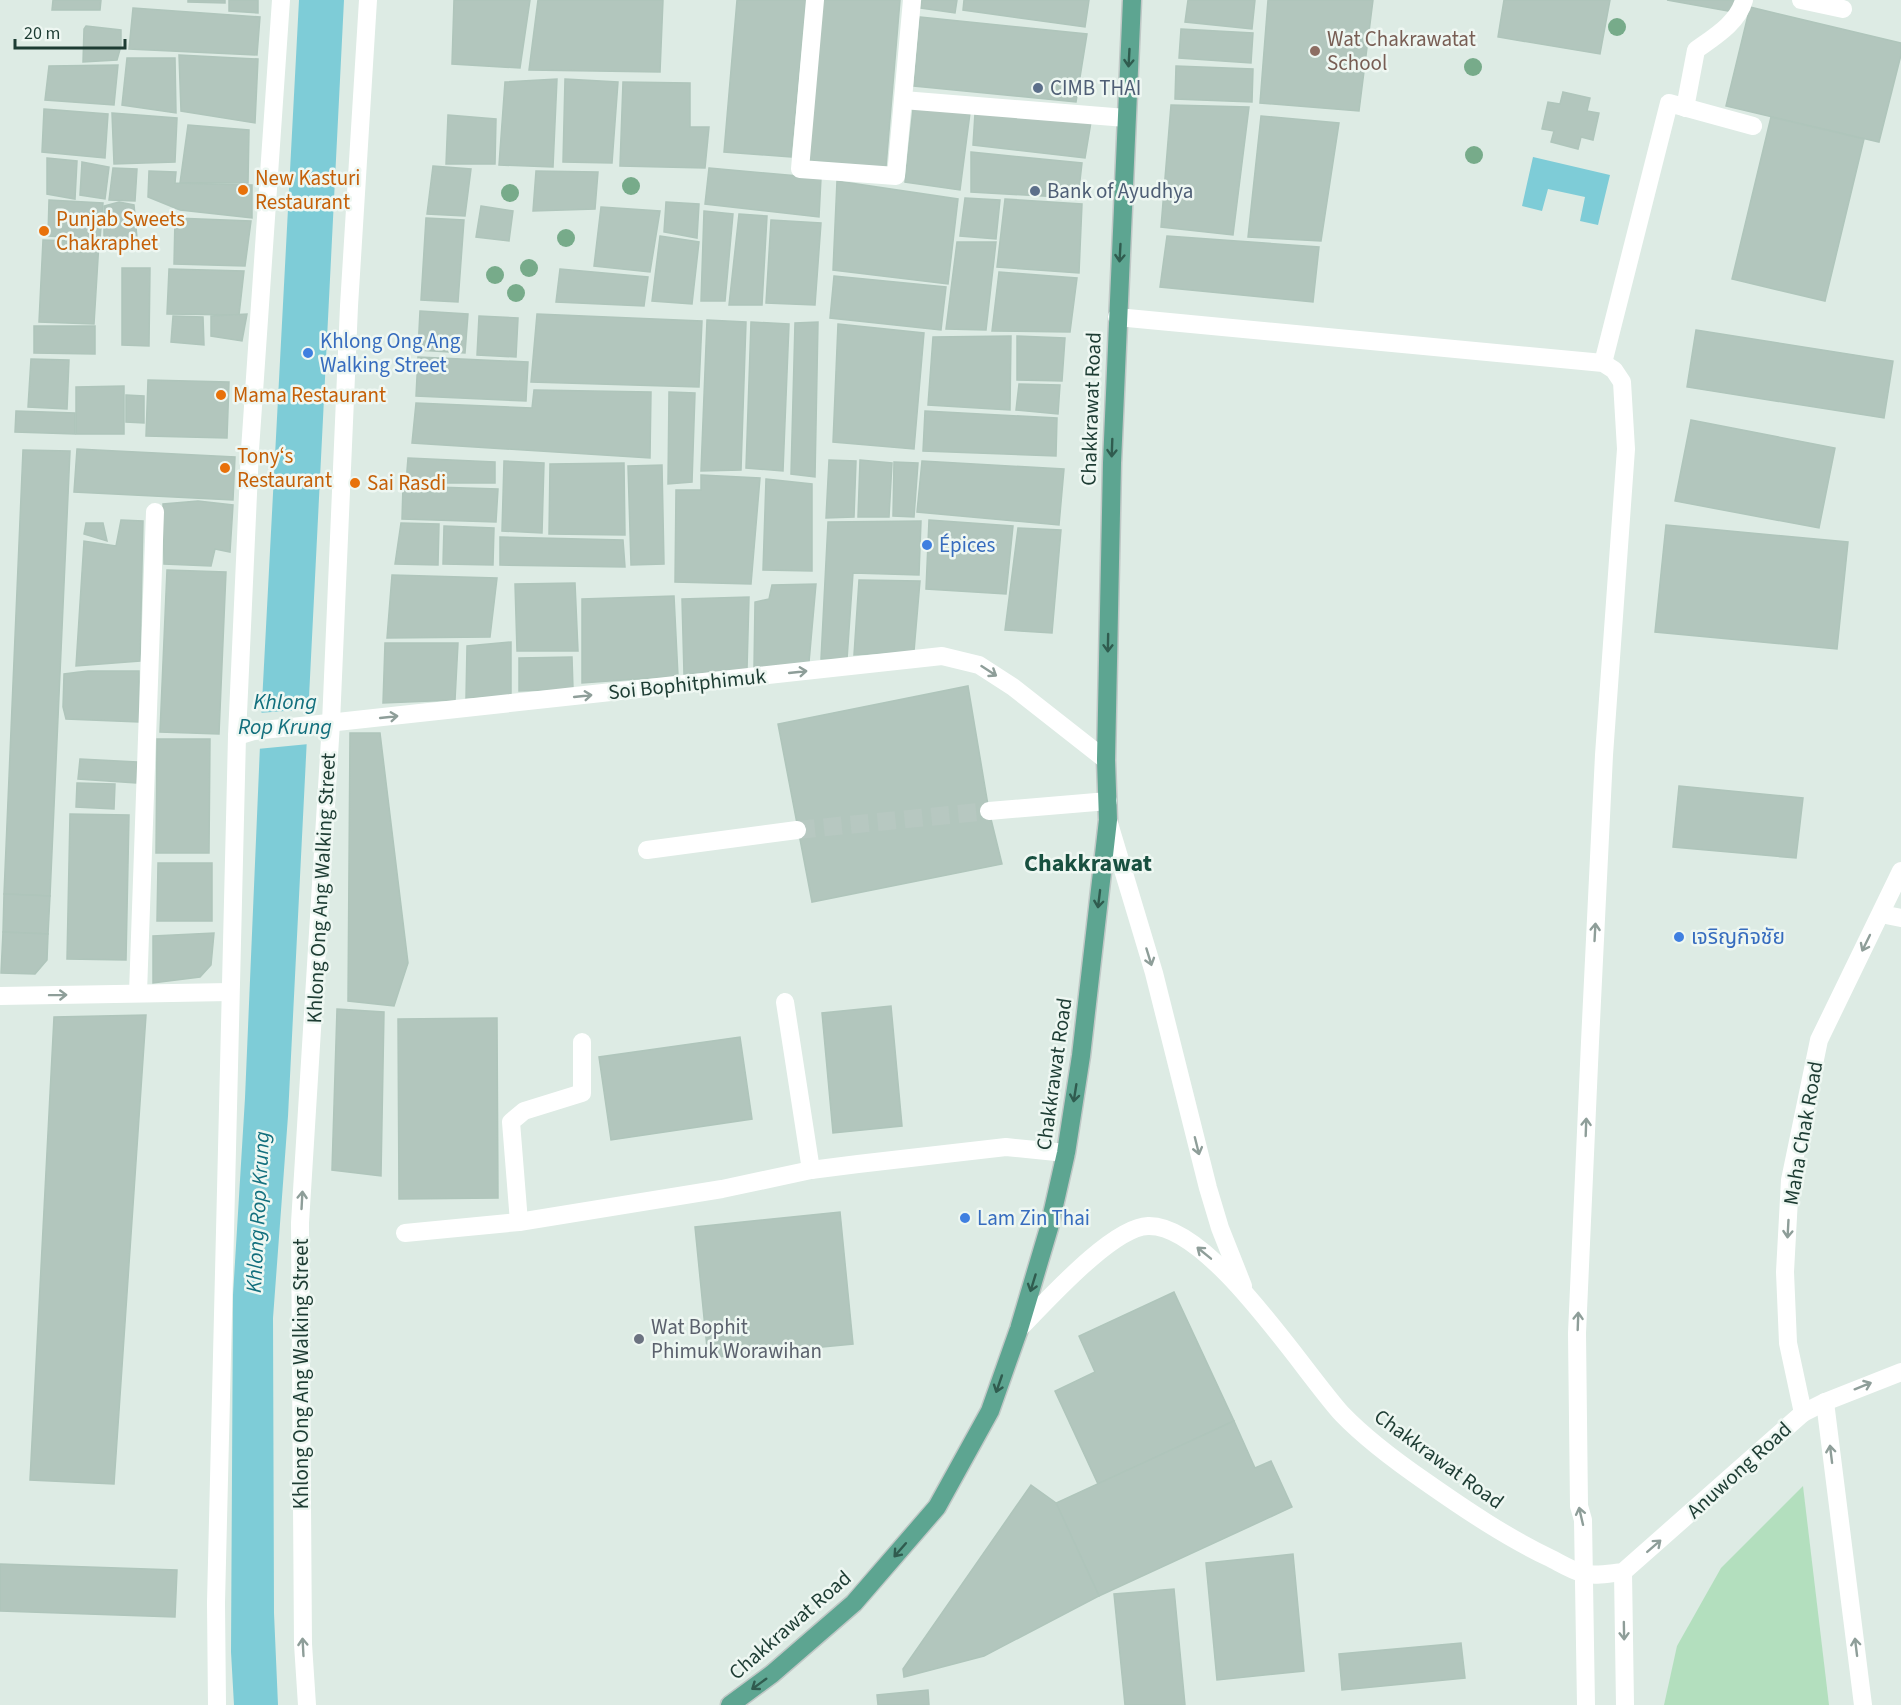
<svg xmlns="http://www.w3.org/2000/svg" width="1901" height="1705" font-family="'Source Sans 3','Noto Sans Thai',sans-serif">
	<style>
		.green { fill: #b3dfbe }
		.water { fill: #7eccd7 }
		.pier { fill: #ddebe4 }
		.building { fill: #b2c6bd; stroke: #afc5bb; stroke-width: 1.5 }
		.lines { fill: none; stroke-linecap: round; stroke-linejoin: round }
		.minor-tunnel { stroke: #b7c8c1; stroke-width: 18; stroke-dasharray: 18 9; stroke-linecap: butt }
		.major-casing { stroke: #c0c8c6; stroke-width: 21 }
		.minor { stroke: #fff; stroke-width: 18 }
		.major { stroke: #5da591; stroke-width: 18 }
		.tree { fill: #77ab8a }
		.oneway { stroke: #305c4f }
		.oneway2 { stroke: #8e9e99 }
		.education-dot { fill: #8d6e63; stroke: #eef7f2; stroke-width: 2 }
		.service-dot { fill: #5c6f8a; stroke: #eef7f2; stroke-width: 2 }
		.food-dot { fill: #e8710a; stroke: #eef7f2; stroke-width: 2 }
		.shop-dot { fill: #3f7fe0; stroke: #eef7f2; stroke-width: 2 }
		.worship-dot { fill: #6b7280; stroke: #eef7f2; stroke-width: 2 }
		.labels { text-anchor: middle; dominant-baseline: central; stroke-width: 5; stroke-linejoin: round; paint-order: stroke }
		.education-label { font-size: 21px; fill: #785e54; stroke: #eef7f2; text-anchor: start }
		.service-label { font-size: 21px; fill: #4e5e75; stroke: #eef7f2; text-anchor: start }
		.food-label { font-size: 21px; fill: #c56008; stroke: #eef7f2; text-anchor: start }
		.shop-label { font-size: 21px; fill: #366cbe; stroke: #eef7f2; text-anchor: start }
		.street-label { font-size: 21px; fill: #1d3c33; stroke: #eef7f2 }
		.worship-label { font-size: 21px; fill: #5b616d; stroke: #eef7f2; text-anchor: start }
		.water-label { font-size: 22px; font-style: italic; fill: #126f7d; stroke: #eef7f2 }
		.quarter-label { font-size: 24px; font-weight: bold; fill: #185040; stroke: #eef7f2 }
	</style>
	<rect width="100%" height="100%" fill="#ddebe4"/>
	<polygon class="green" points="1803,1486 1829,1705 1664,1705 1677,1646 1721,1568"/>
	<g class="water">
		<polygon points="299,0 344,0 288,1116 273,1318 274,1613 278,1705 234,1705 231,1652 233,1295 245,1098 261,722"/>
		<polygon points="1533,157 1610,175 1598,225 1580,221 1585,197 1548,189 1542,211 1522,206"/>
	</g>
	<polygon class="pier" points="311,709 309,744 257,749 259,713"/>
	<g class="building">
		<polygon points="53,0 101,0 100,10 52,10"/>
		<polygon points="188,0 225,0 225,3 188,2"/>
		<polygon points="229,0 258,0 258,13 229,11"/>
		<polygon points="454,0 530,0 520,68 452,64"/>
		<polygon points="538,0 663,0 660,72 529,70"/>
		<polygon points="737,0 806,0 791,157 724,152"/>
		<polygon points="823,0 900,0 886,167 806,160"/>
		<polygon points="922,0 957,0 955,13 921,8"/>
		<polygon points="964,0 1089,0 1085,27 963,10"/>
		<polygon points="1188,0 1255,0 1252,29 1185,22"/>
		<polygon points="1268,0 1373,0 1359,111 1260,103"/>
		<polygon points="1504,0 1610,0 1600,54 1498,37"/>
		<polygon points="1667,0 1735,0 1733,12"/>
		<polygon points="1750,7 1901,43 1901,55 1879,142 1726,106"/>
		<polygon points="133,8 260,17 257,55 129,49"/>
		<polygon points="920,17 1087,34 1076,102 914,86"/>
		<polygon points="86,26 121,30 121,46 117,60 83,62 84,29"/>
		<polygon points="1181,29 1253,33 1251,63 1179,58"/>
		<polygon points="179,55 258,59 255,123 181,111"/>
		<polygon points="127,58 175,58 176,113 122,105"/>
		<polygon points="118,65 114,105 45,100 49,66"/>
		<polygon points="1176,66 1253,69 1252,102 1175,99"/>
		<polygon points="557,79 553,167 499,165 505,82"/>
		<polygon points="565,79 618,82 612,163 563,162"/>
		<polygon points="623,82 690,83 690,127 709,127 705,168 620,166"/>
		<polygon points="1563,92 1590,98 1587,111 1599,113 1593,140 1581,137 1578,149 1551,142 1554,131 1542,129 1548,102 1560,104"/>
		<polygon points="1171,105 1249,107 1233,235 1161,227"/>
		<polygon points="44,109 108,114 105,158 42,152"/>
		<polygon points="913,109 970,113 960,190 905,182"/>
		<polygon points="112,113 177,118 175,162 114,164"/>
		<polygon points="975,113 1091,122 1085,158 973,145"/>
		<polygon points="448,115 496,119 495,164 446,164"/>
		<polygon points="1261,116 1339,123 1321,241 1248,237"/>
		<polygon points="1771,117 1864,139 1825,301 1732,279"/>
		<polygon points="188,125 249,130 248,183 180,183"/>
		<polygon points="971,152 1082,163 1078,198 971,192"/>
		<polygon points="47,158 77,161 75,199 47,194"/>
		<polygon points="82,162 109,167 105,199 80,195"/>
		<polygon points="433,166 471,169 465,216 427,214"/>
		<polygon points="113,168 137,169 135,201 109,200"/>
		<polygon points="709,168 821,178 819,217 705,204"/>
		<polygon points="149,171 176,172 175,183 252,185 252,218 180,210 148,197"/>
		<polygon points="536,171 598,172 595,209 533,211"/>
		<polygon points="837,181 958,199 948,284 833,270"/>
		<polygon points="965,198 1000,200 996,239 960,236"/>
		<polygon points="1005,199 1082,204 1079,273 997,267"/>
		<polygon points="49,200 103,203 100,239 48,236"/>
		<polygon points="119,202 134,205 137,238 104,242 104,206"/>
		<polygon points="666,202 699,204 697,238 664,232"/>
		<polygon points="481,206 513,211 509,241 476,237"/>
		<polygon points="601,207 660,211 650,272 594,266"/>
		<polygon points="704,211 733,214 725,301 701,301"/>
		<polygon points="739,214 767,216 762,305 729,305"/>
		<polygon points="175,218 251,221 245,266 174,264"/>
		<polygon points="426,218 464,220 458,302 421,300"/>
		<polygon points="771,220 821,223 815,305 766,303"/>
		<polygon points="660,236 699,242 692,304 652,301"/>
		<polygon points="1167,236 1319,247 1313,302 1160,287"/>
		<polygon points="43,240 99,242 94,324 39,322"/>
		<polygon points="957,242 996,242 986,330 946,329"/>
		<polygon points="122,268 150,268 149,346 122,345"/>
		<polygon points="169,269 244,271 239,315 167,314"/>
		<polygon points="560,269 648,277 644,306 556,302"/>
		<polygon points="999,272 1077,278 1070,332 992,331"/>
		<polygon points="834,276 946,287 941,330 830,318"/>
		<polygon points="420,311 468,314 465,353 418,350"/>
		<polygon points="247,314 242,341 211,336 211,316"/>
		<polygon points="537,314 702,321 699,387 531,382"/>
		<polygon points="173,316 203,317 204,345 171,342"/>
		<polygon points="479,316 518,318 516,357 477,355"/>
		<polygon points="707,320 746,322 741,470 701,471"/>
		<polygon points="751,322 789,324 783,471 746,468"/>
		<polygon points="818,322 815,477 791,474 795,323"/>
		<polygon points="838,324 924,333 914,449 833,442"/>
		<polygon points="34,326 95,326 95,354 34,353"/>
		<polygon points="1696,330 1893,361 1884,418 1687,387"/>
		<polygon points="1011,336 1010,410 928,405 933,337"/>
		<polygon points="1017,336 1065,338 1062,381 1017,380"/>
		<polygon points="418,357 528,362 526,401 416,396"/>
		<polygon points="31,359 69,360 67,409 28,407"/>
		<polygon points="148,380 229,382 227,438 146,436"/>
		<polygon points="1019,384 1060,385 1058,414 1016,410"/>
		<polygon points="124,386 124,434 76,434 76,387"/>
		<polygon points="534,390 651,392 650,458 412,443 416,403 532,408"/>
		<polygon points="669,392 695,393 692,482 668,484"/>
		<polygon points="126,395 144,396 144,423 126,422"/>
		<polygon points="16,411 75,413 75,434 15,432"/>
		<polygon points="925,411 1057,418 1056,456 923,451"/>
		<polygon points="1691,420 1835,448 1819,528 1675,501"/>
		<polygon points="77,449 235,457 233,500 74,492"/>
		<polygon points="23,450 70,451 50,896 4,894"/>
		<polygon points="408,458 495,462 495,483 406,483"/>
		<polygon points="829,460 856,461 854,517 826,518"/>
		<polygon points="860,460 892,463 889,517 858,517"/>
		<polygon points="504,461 544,463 542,533 502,531"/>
		<polygon points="922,461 1064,469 1059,525 917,512"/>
		<polygon points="894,462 918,463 914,517 893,516"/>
		<polygon points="624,463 625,535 549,534 550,464"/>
		<polygon points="662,465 664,564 631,565 628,466"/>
		<polygon points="701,475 760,478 751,584 675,582 676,490 701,490"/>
		<polygon points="766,479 812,484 812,571 763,570"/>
		<polygon points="403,486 498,489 496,522 402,519"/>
		<polygon points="198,501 233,505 230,552 215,549 211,566 164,564 163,504"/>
		<polygon points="121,520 143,521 140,661 76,666 84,541 116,546"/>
		<polygon points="929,520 1013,526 1006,594 926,589"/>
		<polygon points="921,521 919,575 853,573 847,659 821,659 828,522"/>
		<polygon points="86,523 103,523 107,541 84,534"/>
		<polygon points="401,523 439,524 438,565 395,564"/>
		<polygon points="1666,525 1848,542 1837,649 1655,632"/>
		<polygon points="444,526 494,528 493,565 443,564"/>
		<polygon points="1018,528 1061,530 1052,633 1005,630"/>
		<polygon points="500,537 623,540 625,567 500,565"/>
		<polygon points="167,570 226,572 219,734 160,732"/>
		<polygon points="392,575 497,578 490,637 387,638"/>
		<polygon points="859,580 920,581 914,651 854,655"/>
		<polygon points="575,583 578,651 517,651 515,584"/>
		<polygon points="816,584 809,662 754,668 755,602 769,599 772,585"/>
		<polygon points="674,596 678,676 582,683 582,599"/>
		<polygon points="749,597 747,669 684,674 682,599"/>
		<polygon points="511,642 511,695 466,698 467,646"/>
		<polygon points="385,643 458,643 455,700 383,703"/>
		<polygon points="572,657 573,689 519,691 519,658"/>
		<polygon points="88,671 139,671 139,722 66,719 63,707 64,674"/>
		<polygon points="968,686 989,811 1002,864 812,902 778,724"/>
		<polygon points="350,733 380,733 408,963 394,1006 348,1001"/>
		<polygon points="157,739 210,739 209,853 156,853"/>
		<polygon points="80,759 137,762 136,783 78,779"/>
		<polygon points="77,783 115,784 114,809 76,807"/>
		<polygon points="1679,786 1803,798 1796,858 1673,847"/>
		<polygon points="70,814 129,815 126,960 67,959"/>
		<polygon points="158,863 212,863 212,921 157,921"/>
		<polygon points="4,894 50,896 48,934 3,932"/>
		<polygon points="3,932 48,934 47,960 35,974 1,973"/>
		<polygon points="214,933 211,965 200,977 153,983 153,936"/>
		<polygon points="891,1006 902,1126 833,1133 822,1013"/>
		<polygon points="337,1009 384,1012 381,1176 332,1170"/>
		<polygon points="146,1015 114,1484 30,1480 54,1017"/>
		<polygon points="497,1018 498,1198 399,1199 398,1019"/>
		<polygon points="740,1037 752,1119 611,1140 599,1057"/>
		<polygon points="840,1212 853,1344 708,1358 695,1227"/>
		<polygon points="1174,1292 1234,1421 1098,1484 1055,1391 1095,1372 1079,1336"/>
		<polygon points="1234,1421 1255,1468 1271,1461 1292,1507 1099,1596 1056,1503"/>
		<polygon points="1031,1485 1056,1503 1099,1596 984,1656 904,1677 903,1669"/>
		<polygon points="1293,1554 1304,1671 1217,1680 1206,1563"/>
		<polygon points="0,1564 177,1570 175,1617 0,1611"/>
		<polygon points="1174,1589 1185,1705 1125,1705 1114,1594"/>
		<polygon points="1461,1643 1465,1678 1342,1690 1339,1654"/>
		<polygon points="928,1690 929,1705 878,1705 877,1695"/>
	</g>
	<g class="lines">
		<polyline class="minor-tunnel" points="797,830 989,811"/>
		<defs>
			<polyline id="major" points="730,1705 772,1674 854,1603 937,1507 990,1411 1019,1329 1049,1228 1066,1153 1081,1056 1108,820 1106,760 1112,463 1132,0"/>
		</defs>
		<use href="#major" class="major-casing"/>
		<g class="minor">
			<polyline points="815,0 800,169 896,176 912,0"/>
			<polyline points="1801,0 1843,9"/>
			<polyline points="903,100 1126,118"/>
			<path d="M 1685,108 L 1696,50 C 1714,37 1738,23 1744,0"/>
			<polyline points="1117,317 1603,363 1614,370 1622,382 1626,449 1604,755 1590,1042 1577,1333 1579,1506 1583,1520 1586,1705"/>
			<polyline points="1603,363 1669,103 1753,126"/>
			<polyline points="237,736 254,731 942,656 979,665 1013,687 1106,760"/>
			<polyline points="989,811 1108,801"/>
			<polyline points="1108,820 1154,973 1208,1188 1220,1228 1243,1286"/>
			<polyline points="647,850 797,830"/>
			<polyline points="1881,914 1901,918"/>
			<polyline points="138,993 155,512"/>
			<polyline points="0,996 230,992"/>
			<polyline points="785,1002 811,1170"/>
			<polyline points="519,1222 511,1122 524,1111 582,1093 582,1042"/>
			<polyline points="405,1233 519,1222 722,1189 811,1170 858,1164 1006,1147 1066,1153"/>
			<path d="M 1019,1329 C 1045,1303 1112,1227 1148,1226 C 1210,1224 1302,1370 1342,1414 C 1367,1440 1397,1462 1426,1482 C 1466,1510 1506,1537 1550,1558 C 1560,1563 1571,1570 1582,1573 C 1594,1577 1611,1573 1623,1572 L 1803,1413 L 1825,1402 L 1901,1372"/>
			<polyline points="1825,1402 1863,1705"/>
			<polyline points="1803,1413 1788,1343 1785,1272 1790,1180 1819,1040 1901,871"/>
			<polyline points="1623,1572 1625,1705"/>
			<polyline points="217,1705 216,1603 237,736 250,450 281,0"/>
			<polyline points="307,1705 303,1644 300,1223 331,723 349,306 368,0"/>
		</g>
		<use href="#major" class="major"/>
	</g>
	<g class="tree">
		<circle cx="1617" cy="27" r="9"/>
		<circle cx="1473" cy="67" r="9"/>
		<circle cx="1474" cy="155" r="9"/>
		<circle cx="631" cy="186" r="9"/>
		<circle cx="510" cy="193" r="9"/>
		<circle cx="566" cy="238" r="9"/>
		<circle cx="529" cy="268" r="9"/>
		<circle cx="495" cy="275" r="9"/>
		<circle cx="516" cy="293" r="9"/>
	</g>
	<defs><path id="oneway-shaft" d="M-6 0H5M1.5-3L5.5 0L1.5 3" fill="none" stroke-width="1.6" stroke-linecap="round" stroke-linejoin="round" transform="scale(1.5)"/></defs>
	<g class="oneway">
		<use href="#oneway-shaft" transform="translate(1129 58) rotate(93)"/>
		<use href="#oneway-shaft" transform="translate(1120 253) rotate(93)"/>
		<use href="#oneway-shaft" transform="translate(1112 448) rotate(92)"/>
		<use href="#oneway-shaft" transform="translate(1108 643) rotate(91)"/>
		<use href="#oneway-shaft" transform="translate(1099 899) rotate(97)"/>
		<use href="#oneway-shaft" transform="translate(1075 1093) rotate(99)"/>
		<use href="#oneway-shaft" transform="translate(1033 1283) rotate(107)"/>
		<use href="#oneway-shaft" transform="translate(999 1384) rotate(109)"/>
		<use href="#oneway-shaft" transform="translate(900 1550) rotate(131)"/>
		<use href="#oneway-shaft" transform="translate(759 1684) rotate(144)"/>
	</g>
	<g class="oneway2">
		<use href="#oneway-shaft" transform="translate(989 671) rotate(33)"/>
		<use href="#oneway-shaft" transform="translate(798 672) rotate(-6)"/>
		<use href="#oneway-shaft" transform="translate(583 696) rotate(-6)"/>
		<use href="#oneway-shaft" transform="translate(389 717) rotate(-6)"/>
		<use href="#oneway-shaft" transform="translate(1595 932) rotate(-87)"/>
		<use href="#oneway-shaft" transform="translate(1866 943) rotate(116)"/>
		<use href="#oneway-shaft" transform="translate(1149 957) rotate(73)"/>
		<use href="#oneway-shaft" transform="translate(58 995) rotate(-1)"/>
		<use href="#oneway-shaft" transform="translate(1586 1127) rotate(-88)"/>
		<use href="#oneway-shaft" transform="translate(1197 1146) rotate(76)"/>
		<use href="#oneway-shaft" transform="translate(302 1200) rotate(-87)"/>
		<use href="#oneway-shaft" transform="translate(1788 1229) rotate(93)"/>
		<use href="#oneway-shaft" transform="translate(1204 1253) rotate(-141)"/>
		<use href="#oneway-shaft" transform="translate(1578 1321) rotate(-88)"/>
		<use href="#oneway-shaft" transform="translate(1863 1386) rotate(-22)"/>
		<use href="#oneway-shaft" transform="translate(1831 1454) rotate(-97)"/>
		<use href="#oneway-shaft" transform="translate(1581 1516) rotate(-103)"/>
		<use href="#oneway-shaft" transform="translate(1654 1546) rotate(-41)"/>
		<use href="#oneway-shaft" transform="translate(1624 1631) rotate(89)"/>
		<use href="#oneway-shaft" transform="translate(303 1647) rotate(-93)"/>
		<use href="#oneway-shaft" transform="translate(1856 1647) rotate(-97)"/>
	</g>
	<circle class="education-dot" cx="1315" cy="51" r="6"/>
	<g class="service-dot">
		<circle cx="1038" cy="88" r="6"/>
		<circle cx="1035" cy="191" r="6"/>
	</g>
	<g class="food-dot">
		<circle cx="243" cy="190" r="6"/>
		<circle cx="44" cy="231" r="6"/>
		<circle cx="221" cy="395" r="6"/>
		<circle cx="225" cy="468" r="6"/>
		<circle cx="355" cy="483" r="6"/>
	</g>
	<g class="shop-dot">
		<circle cx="308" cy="353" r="6"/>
		<circle cx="927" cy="545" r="6"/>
		<circle cx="1679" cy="937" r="6"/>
		<circle cx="965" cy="1218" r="6"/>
	</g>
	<circle class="worship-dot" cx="639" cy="1339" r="6"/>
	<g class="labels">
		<g class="education-label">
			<text x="1327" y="39">Wat Chakrawatat<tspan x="1327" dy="24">School</tspan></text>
		</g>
		<g class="service-label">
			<text x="1050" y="88">CIMB THAI</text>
			<text x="1047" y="191">Bank of Ayudhya</text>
		</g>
		<g class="food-label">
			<text x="255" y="178">New Kasturi<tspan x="255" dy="24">Restaurant</tspan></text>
			<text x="56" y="219">Punjab Sweets<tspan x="56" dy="24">Chakraphet</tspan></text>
			<text x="233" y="395">Mama Restaurant</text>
			<text x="237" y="456">Tony‘s<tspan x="237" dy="24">Restaurant</tspan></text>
			<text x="367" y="483">Sai Rasdi</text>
		</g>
		<g class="shop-label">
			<text x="320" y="341">Khlong Ong Ang<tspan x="320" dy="24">Walking Street</tspan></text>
			<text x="939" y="545">Épices</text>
			<text x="1691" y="937">เจริญกิจชัย</text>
			<text x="977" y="1218">Lam Zin Thai</text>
		</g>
		<g class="street-label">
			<text transform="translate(1091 409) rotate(-88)">Chakkrawat Road</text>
			<text transform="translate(687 684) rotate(-6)">Soi Bophitphimuk</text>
			<text transform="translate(321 888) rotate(-87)">Khlong Ong Ang Walking Street</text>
			<text transform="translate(1054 1074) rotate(-82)">Chakkrawat Road</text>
			<text transform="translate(1803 1133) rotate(-80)">Maha Chak Road</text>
			<text transform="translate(301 1374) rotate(-90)">Khlong Ong Ang Walking Street</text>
			<text transform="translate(1439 1459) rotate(36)">Chakkrawat Road</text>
			<text transform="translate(1739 1470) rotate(-42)">Anuwong Road</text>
			<text transform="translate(790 1625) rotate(-41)">Chakkrawat Road</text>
		</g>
		<g class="worship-label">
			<text x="651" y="1327">Wat Bophit<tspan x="651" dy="24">Phimuk Worawihan</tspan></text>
		</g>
		<g class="water-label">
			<text x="285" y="702">Khlong<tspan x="285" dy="25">Rop Krung</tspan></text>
			<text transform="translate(258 1212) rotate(-87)">Khlong Rop Krung</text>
		</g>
		<g class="quarter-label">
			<text x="1088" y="863">Chakkrawat</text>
		</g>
	</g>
	<path d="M15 39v9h110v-9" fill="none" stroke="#1d3c33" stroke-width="3"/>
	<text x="24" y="39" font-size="18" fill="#1d3c33" stroke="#eef7f2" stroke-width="4.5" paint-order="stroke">20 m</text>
</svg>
